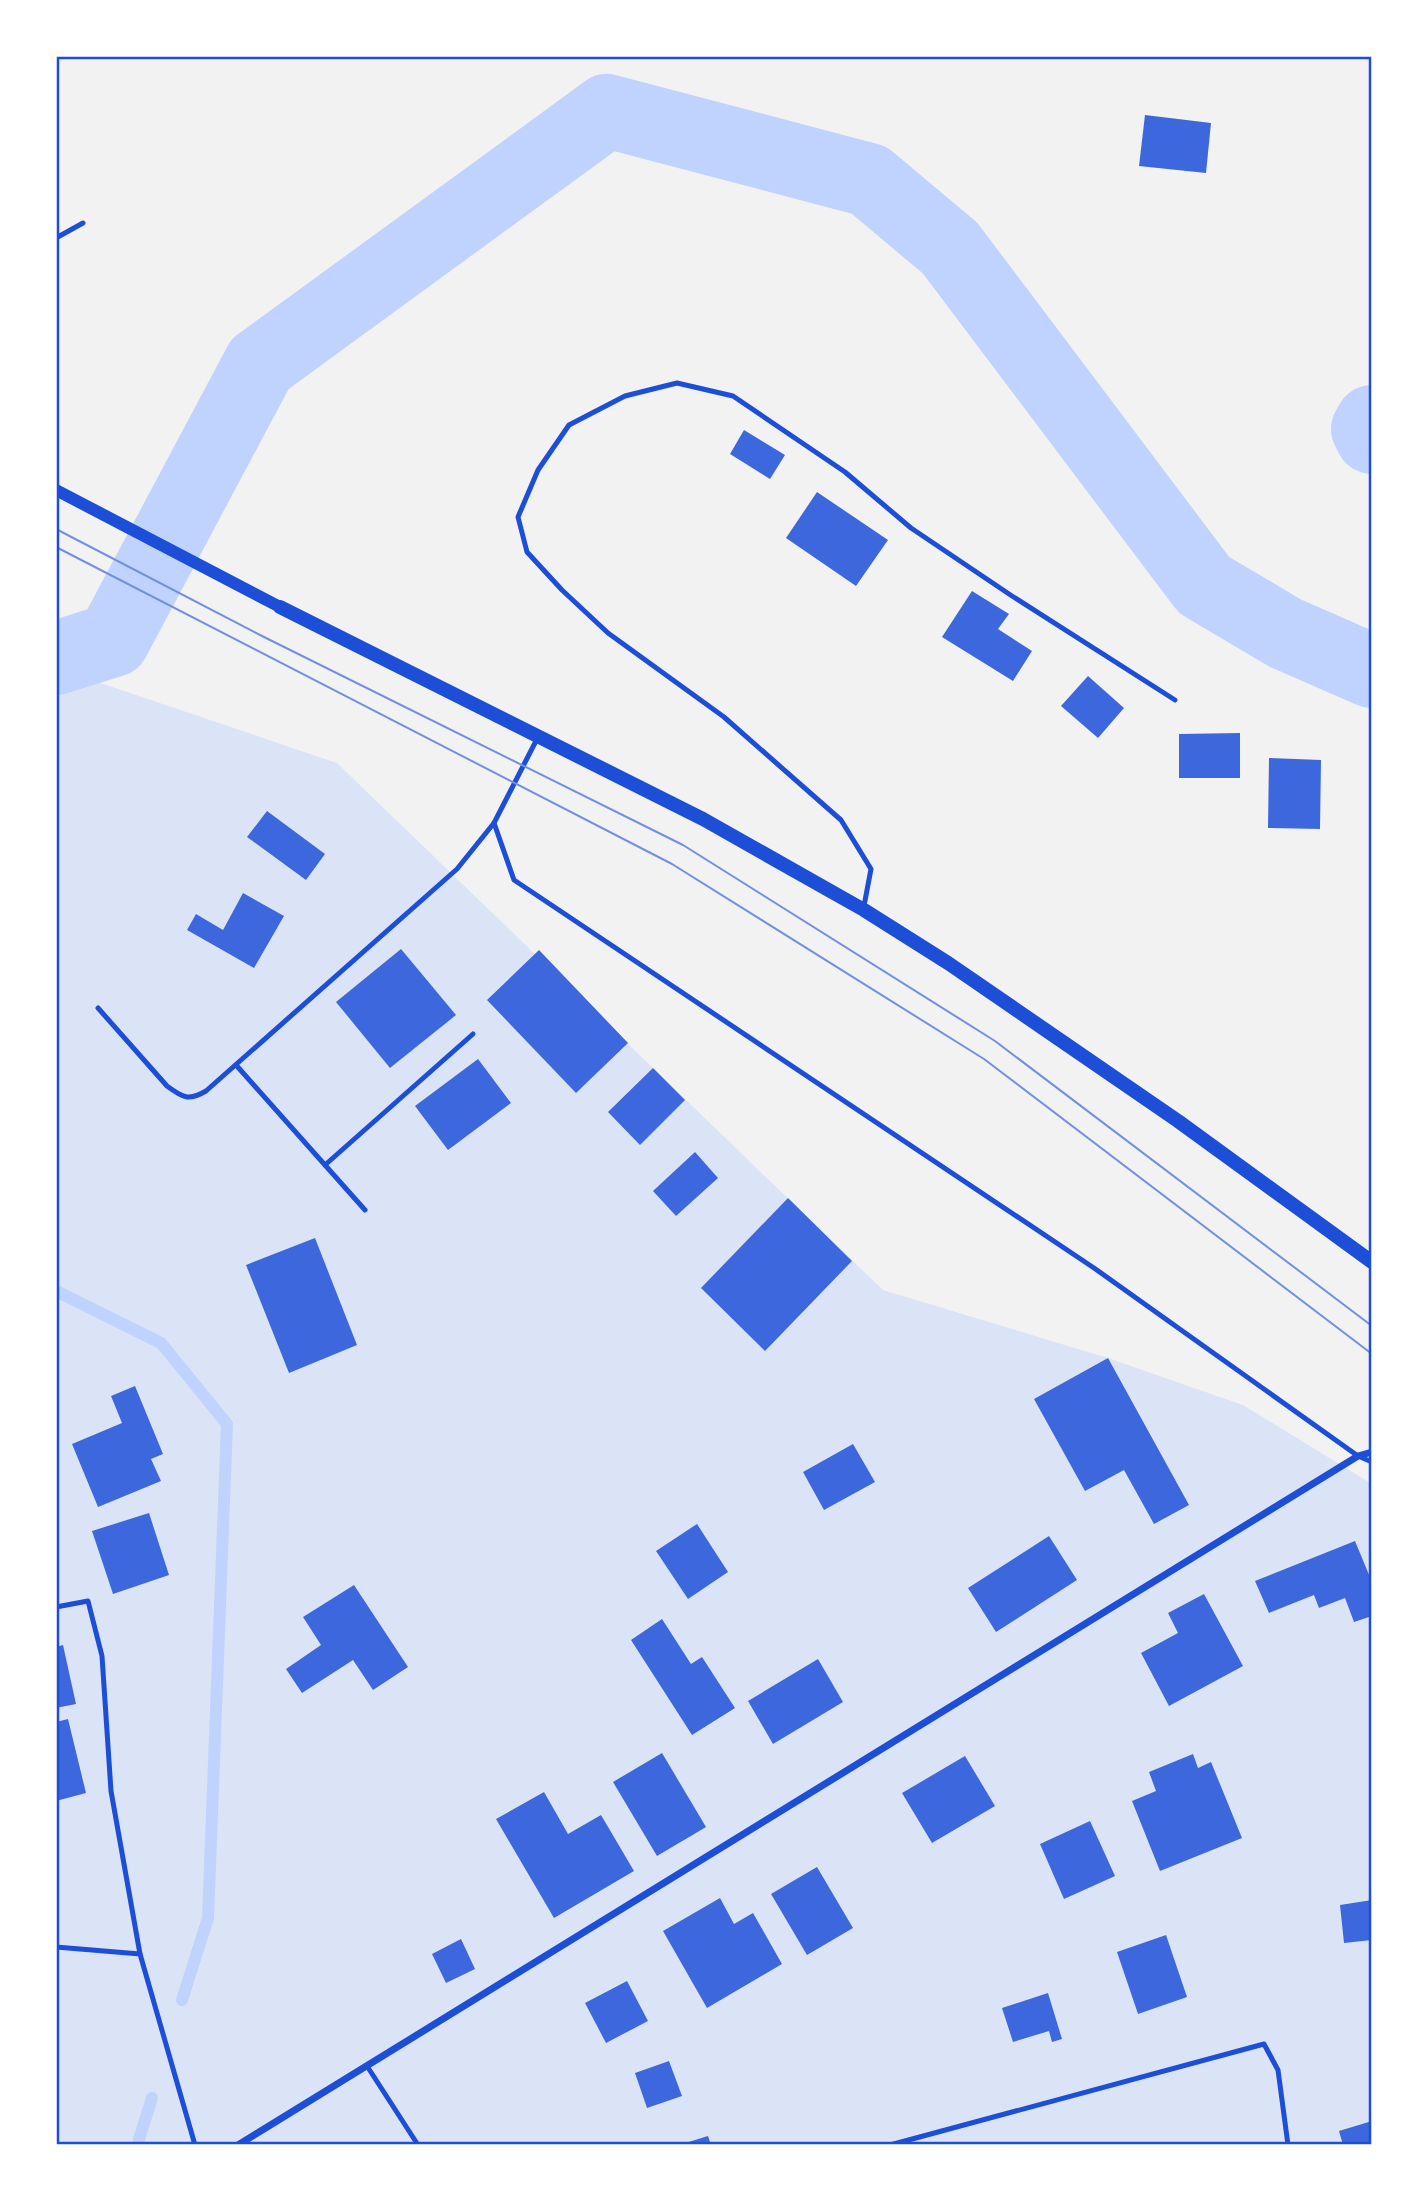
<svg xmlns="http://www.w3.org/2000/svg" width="1428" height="2201" font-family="Inter,sans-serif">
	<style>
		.green { fill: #dbe4f7 }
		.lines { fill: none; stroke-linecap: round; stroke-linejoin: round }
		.stream { stroke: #bfd3fe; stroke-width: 12 }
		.river { stroke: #bfd3fe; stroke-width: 74 }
		.building { fill: #3d67dc }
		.service { stroke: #1d4ed8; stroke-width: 5 }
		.minor { stroke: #1d4ed8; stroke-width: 7 }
		.tertiary { stroke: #1d4ed8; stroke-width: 12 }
		.secondary { stroke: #1d4ed8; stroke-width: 14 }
		.tram { stroke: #7290e2; stroke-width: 2 }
		.neatline { fill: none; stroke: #1d4ed8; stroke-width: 2.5 }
	</style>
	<rect width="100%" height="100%" fill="#f2f2f2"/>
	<polygon class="green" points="56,668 337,763 883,1290 1108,1358 1243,1405 1372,1484 1372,2145 56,2145"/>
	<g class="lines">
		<g class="stream">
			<polyline points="56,1291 161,1343 227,1424 208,1918 182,2000"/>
			<polyline points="139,2145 139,2139 152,2098"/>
		</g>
		<g class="river">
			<polyline points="1372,422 1368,429 1372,437"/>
			<polyline points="56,658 113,640 260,364 607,111 869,180 950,248 1204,585 1285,633 1372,671"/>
		</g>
	</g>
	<g class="building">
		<polygon points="1145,115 1211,123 1206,173 1139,166"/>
		<polygon points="744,430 785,455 770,479 730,454"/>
		<polygon points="817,492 888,540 856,586 786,538"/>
		<polygon points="972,591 1009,614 998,629 1032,651 1013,681 942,637"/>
		<polygon points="1088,676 1124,708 1098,738 1061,706"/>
		<polygon points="1240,733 1240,778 1179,778 1179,734"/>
		<polygon points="1269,758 1321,760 1320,829 1268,828"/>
		<polygon points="267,811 325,854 306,880 247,837"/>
		<polygon points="243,893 284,916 254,968 187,930 196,914 223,930"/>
		<polygon points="401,949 456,1015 390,1068 336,1002"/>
		<polygon points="539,950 628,1043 576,1093 487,1000"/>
		<polygon points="478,1059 511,1103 448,1150 415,1106"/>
		<polygon points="653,1068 685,1100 640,1145 608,1112"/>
		<polygon points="695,1152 718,1178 676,1216 653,1191"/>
		<polygon points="788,1198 852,1261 765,1351 701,1288"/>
		<polygon points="315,1238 357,1345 289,1373 246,1265"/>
		<polygon points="1108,1358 1189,1505 1154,1524 1124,1470 1085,1491 1034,1399"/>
		<polygon points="135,1386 163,1454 151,1459 161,1481 98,1507 72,1444 122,1423 111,1396"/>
		<polygon points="853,1444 875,1482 824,1510 803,1472"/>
		<polygon points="149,1513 169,1575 113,1594 92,1531"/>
		<polygon points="697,1524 728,1572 688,1599 656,1551"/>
		<polygon points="1049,1536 1077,1580 996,1632 968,1588"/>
		<polygon points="1355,1541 1372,1582 1372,1616 1354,1622 1345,1598 1319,1608 1314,1595 1269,1613 1255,1581"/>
		<polygon points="354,1585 408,1667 373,1690 353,1660 302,1693 286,1669 321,1645 303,1617"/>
		<polygon points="1204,1594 1243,1666 1169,1706 1141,1653 1178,1633 1168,1613"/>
		<polygon points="662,1619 691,1664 702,1657 735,1708 692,1735 631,1640"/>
		<polygon points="63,1645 76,1704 56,1708 56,1647"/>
		<polygon points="818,1659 843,1702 773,1744 748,1701"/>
		<polygon points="68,1719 86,1793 56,1801 56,1722"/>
		<polygon points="662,1753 706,1827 657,1856 613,1782"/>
		<polygon points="1193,1754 1198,1768 1211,1762 1242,1838 1160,1871 1132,1801 1156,1791 1149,1772"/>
		<polygon points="965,1756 995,1806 932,1843 902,1793"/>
		<polygon points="544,1792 568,1834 601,1815 634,1871 554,1918 496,1819"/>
		<polygon points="1090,1821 1115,1876 1064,1899 1040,1844"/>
		<polygon points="817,1867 853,1928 807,1955 771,1894"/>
		<polygon points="720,1898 734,1924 753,1913 782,1964 707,2008 663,1931"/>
		<polygon points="1372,1900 1372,1940 1344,1943 1340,1905"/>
		<polygon points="1166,1935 1187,1997 1138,2014 1117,1952"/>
		<polygon points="461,1939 475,1969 446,1983 432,1954"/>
		<polygon points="627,1981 648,2021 606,2043 585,2003"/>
		<polygon points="1048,1993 1062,2039 1052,2042 1049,2031 1013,2042 1002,2008"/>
		<polygon points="669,2061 682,2096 647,2108 635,2073"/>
		<polygon points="1372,2121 1372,2145 1343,2145 1339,2131"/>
		<polygon points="708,2136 711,2145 682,2145 682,2144"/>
	</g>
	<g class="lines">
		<g class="service">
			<polyline points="56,238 83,223"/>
			<polyline points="538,737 494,823 514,880 1094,1268 1358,1456 1372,1462"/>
			<polyline points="864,906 871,869 841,820 724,717 608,633 562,590 527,552 518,517 538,470 569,425 625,396 677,383 733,396 845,472 911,528 1012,596 1175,700"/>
			<path d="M 98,1008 L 167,1086 C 183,1098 189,1101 206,1091 L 457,869 L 494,823"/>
			<polyline points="236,1065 365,1210"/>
			<polyline points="325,1165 473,1034"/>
			<polyline points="56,1607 88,1601 102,1656 111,1791 140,1954"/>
			<polyline points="56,1947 140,1954 195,2145"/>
			<polyline points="367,2066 418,2145"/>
			<polyline points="890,2145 1264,2044 1278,2070 1288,2145"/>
		</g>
		<polyline class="minor" points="238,2145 1358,1456 1372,1452"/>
		<polyline class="tertiary" points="56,490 280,607"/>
		<polyline class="secondary" points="280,607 703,819 864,910 948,963 1178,1121 1372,1262"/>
		<g class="tram">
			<polyline points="56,529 264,637 683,845 995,1041 1372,1326"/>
			<polyline points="56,547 672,864 984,1059 1372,1354"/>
		</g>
	</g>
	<rect width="1428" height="2201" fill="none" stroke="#ffffff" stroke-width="116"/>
	<rect x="58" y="58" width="1312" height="2085" class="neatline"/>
</svg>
